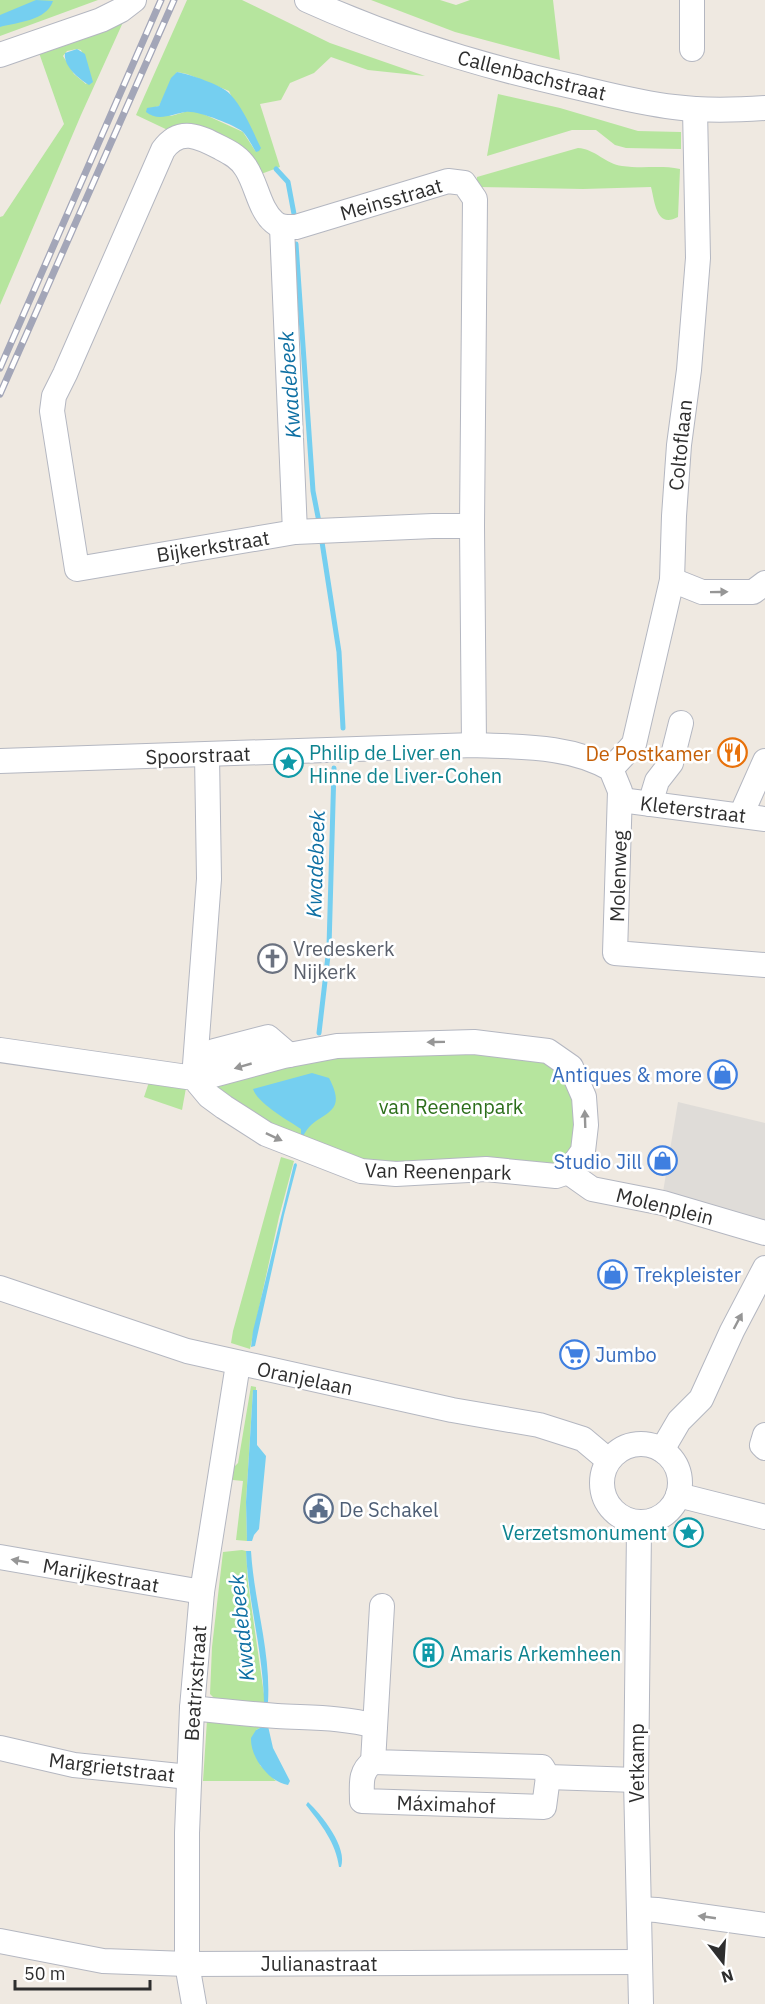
<svg xmlns="http://www.w3.org/2000/svg" width="765" height="2004" font-family="'IBM Plex Sans',sans-serif">
	<style>
		.green { fill: #b6e59e; fill-rule: evenodd }
		.plaza { fill: #dfdcd8 }
		.water { fill: #75cff0 }
		.lines { fill: none; stroke-linecap: round; stroke-linejoin: round }
		.stream { stroke: #75cff0; stroke-width: 5 }
		.minor-casing { stroke: #b4b7c1; stroke-width: 26 }
		.minor { stroke: #fff; stroke-width: 24 }
		.rail-casing { stroke: #a3a6b8; stroke-width: 7 }
		.rail { stroke: #fff; stroke-width: 4.5; stroke-dasharray: 14; stroke-linecap: butt }
		.oneway { fill: #969696 }
		.labels { text-anchor: middle; dominant-baseline: central; stroke-width: 5; stroke-linejoin: round; paint-order: stroke }
		.street-label { font-size: 20px; fill: #2e2e2e; stroke: #fff }
		.culture-label { font-size: 20px; fill: #0d838f; stroke: #fff; text-anchor: start }
		.food-label { font-size: 20px; fill: #c56008; stroke: #fff; text-anchor: end }
		.worship-label { font-size: 20px; fill: #5b616d; stroke: #fff; text-anchor: start }
		.shop-label { font-size: 20px; fill: #366cbe; stroke: #fff; text-anchor: end }
		.park-label { font-size: 20px; fill: #2c6e1b; stroke: #fff }
		.service-label { font-size: 20px; fill: #4e5e75; stroke: #fff; text-anchor: start }
		.water-label { font-size: 21px; font-style: italic; fill: #0d6fa3; stroke: #fff }
	</style>
	<rect width="100%" height="100%" fill="#efe9e1"/>
	<g class="green">
		<polygon points="0,0 98,0 0,36"/>
		<path d="M 187,0 L 242,0 L 330,43 L 425,76 L 368,70 L 331,57 L 314,73 L 290,83 L 281,100 L 260,104 L 280,167 L 261,174 L 136,115 ZM 177,72 L 187,74 L 229,91 L 256,152 L 243,132 L 199,112 L 188,111 L 171,116 L 152,108 L 159,106 Z"/>
		<polygon points="371,0 440,0 456,5 470,0 553,0 560,60 455,32"/>
		<path d="M 129,9 L 81,115 L 0,305 L 0,217 L 3,216 L 64,124 L 38,50 ZM 77,49 L 81,50 L 91,77 L 86,84 L 74,74 L 63,56 L 67,51 Z"/>
		<polygon points="498,94 560,108 638,131 681,132 681,149 626,148 615,145 596,130 572,130 487,156"/>
		<path d="M 578,148 C 595,149 606,164 622,166 C 642,169 661,165 680,169 L 678,217 C 656,229 655,202 651,187 L 583,189 L 477,187 L 477,177 Z"/>
		<polygon points="417,1046 558,1063 586,1103 567,1168 384,1168 319,1149 213,1092 222,1078 258,1068"/>
		<polygon points="149,1082 186,1088 182,1110 144,1097"/>
		<polygon points="281,1157 294,1161 279,1217 250,1349 231,1343 233,1331"/>
		<polygon points="251,1386 256,1387 256,1390 253,1390 246,1502 247,1541 236,1540 243,1481 233,1480 231,1477 233,1468 238,1463"/>
		<polygon points="242,1550 246,1551 248,1583 266,1708 218,1702 210,1694 212,1647 223,1552"/>
		<polygon points="207,1720 269,1720 268,1728 264,1726 256,1730 260,1765 276,1781 203,1781"/>
	</g>
	<polygon class="plaza" points="678,1102 765,1123 765,1224 663,1192"/>
	<g class="water">
		<path d="M 36,0 L 53,1 C 46,21 18,22 0,27 L 0,15 Z"/>
		<path d="M 77,49 L 85,54 L 93,82 L 89,85 C 79,79 63,66 65,53 Z"/>
		<path d="M 177,72 C 189,74 222,85 230,94 C 244,109 252,130 261,148 L 259,151 L 256,152 C 252,146 248,137 243,132 C 235,125 196,110 186,112 C 172,114 158,122 146,112 L 147,108 L 159,106 L 171,78 Z"/>
		<path d="M 312,1073 L 329,1078 C 351,1119 314,1110 303,1137 L 301,1137 L 301,1129 C 289,1121 257,1103 253,1089 Z"/>
		<polygon points="296,1163 297,1165 284,1215 255,1346 251,1347 253,1331 294,1164"/>
		<polygon points="253,1390 257,1390 257,1445 266,1456 259,1529 254,1535 252,1541 247,1541 246,1502"/>
		<path d="M 246,1551 L 251,1551 C 254,1602 271,1651 268,1702 L 264,1702 C 263,1651 248,1602 246,1551 Z"/>
		<path d="M 264,1726 L 268,1726 L 273,1748 L 290,1781 L 288,1785 C 269,1782 250,1757 251,1738 L 256,1730 Z"/>
		<path d="M 308,1802 C 322,1815 348,1848 341,1867 L 339,1867 C 336,1843 321,1824 306,1805 Z"/>
	</g>
	<g class="lines">
		<g class="stream">
			<polyline points="276,169 288,182 294,214"/>
			<polyline points="296,244 313,491 319,522"/>
			<polyline points="322,542 339,652 343,728"/>
			<polyline points="319,1033 329,947 334,768"/>
		</g>
		<defs>
			<g id="minor">
				<path d="M 307,0 C 391,38 477,65 567,85 C 602,93 638,103 674,107 C 704,111 735,110 765,108"/>
				<polyline points="692,49 692,0"/>
				<polyline points="0,55 101,20 121,10 134,0"/>
				<polyline points="282,227 295,532"/>
				<path d="M 472,526 L 433,526 L 295,532 L 77,569 L 52,411 L 54,396 L 65,374 L 163,150 C 180,126 200,137 221,148 C 231,153 240,158 246,168 C 257,185 259,209 274,222 C 281,228 288,227 296,227 L 448,181 L 464,183 L 475,199 L 472,526 L 474,745"/>
				<polyline points="672,580 702,592 753,592 765,583"/>
				<path d="M 0,761 L 474,745 C 520,747 570,745 611,769 L 620,791 L 615,953 L 765,965"/>
				<polyline points="611,769 634,744 672,580 674,516 679,445 689,370 698,258 695,109"/>
				<polyline points="621,800 765,819"/>
				<polyline points="650,804 657,781 671,763 681,723"/>
				<polyline points="741,815 765,761"/>
				<polyline points="0,1050 194,1078 210,1076 284,1056 337,1046 474,1042 548,1051 571,1067 584,1097 586,1125 583,1151 568,1172 556,1176 486,1169 396,1174 361,1171 266,1134 224,1107 209,1096 194,1078 209,879 207,755"/>
				<polyline points="210,1076 214,1051 268,1037 289,1055"/>
				<polyline points="568,1172 592,1189 663,1203 765,1233"/>
				<polyline points="0,1288 187,1351 452,1410 539,1425 583,1439 608,1460"/>
				<polyline points="765,1435 762,1445 765,1448"/>
				<circle cx="641" cy="1483" r="39"/>
				<polyline points="662,1450 679,1421 701,1399 732,1331 765,1268"/>
				<polyline points="678,1495 765,1517"/>
				<polyline points="0,1557 202,1592"/>
				<polyline points="382,1606 373,1762 542,1767 548,1777 636,1780"/>
				<path d="M 192,1708 C 220,1711 248,1714 277,1716 C 309,1718 343,1717 375,1726"/>
				<polyline points="0,1748 74,1765 189,1777"/>
				<path d="M 373,1762 C 359,1772 362,1785 362,1801 L 544,1807 L 548,1777"/>
				<polyline points="639,1909 657,1910 765,1925"/>
				<polyline points="0,1941 103,1961 187,1964 640,1962"/>
				<polyline points="194,2004 187,1964 187,1833 192,1708 202,1592 238,1364"/>
				<polyline points="641,2004 636,1780 639,1530 641,1522"/>
			</g>
		</defs>
		<use href="#minor" class="minor-casing"/>
		<use href="#minor" class="minor"/>
		<defs>
			<g id="rail">
				<polyline points="0,368 161,0"/>
				<polyline points="0,394 174,0"/>
			</g>
		</defs>
		<use href="#rail" class="rail-casing"/>
		<use href="#rail" class="rail"/>
	</g>
	<defs><path id="oneway-solid" d="M-6-.8H1V-3.2L6.5 0L1 3.2V.8H-6Z" transform="scale(1.5)"/></defs>
	<g class="oneway">
		<use href="#oneway-solid" transform="translate(719 592) rotate(-1)"/>
		<use href="#oneway-solid" transform="translate(436 1042) rotate(179)"/>
		<use href="#oneway-solid" transform="translate(243 1066) rotate(164)"/>
		<use href="#oneway-solid" transform="translate(585 1119) rotate(-92)"/>
		<use href="#oneway-solid" transform="translate(274 1137) rotate(25)"/>
		<use href="#oneway-solid" transform="translate(738 1321) rotate(-62)"/>
		<use href="#oneway-solid" transform="translate(20 1561) rotate(-170)"/>
		<use href="#oneway-solid" transform="translate(707 1917) rotate(-172)"/>
	</g>
	<defs>
		<symbol id="restaurant-ring" viewBox="-11 -11 22 22"><circle r="9.5" fill="#fff" stroke="#e8710a" stroke-width="1.5"/><path d="M-5-6h1v4h1v-4h1v4h1v-4h1v5L-1.5 .5V6h-2V.5L-5-1ZM5-6V6H3V1.5H1.5Q1.5-4 5-6Z" fill="#e8710a"/></symbol>
		<symbol id="sight-ring" viewBox="-11 -11 22 22"><circle r="9.5" fill="#fff" stroke="#0f9aa8" stroke-width="1.5"/><path d="M0-6L1.8-2.2L6-1.7L2.9 1.2L3.7 5.4L0 3.3L-3.7 5.4L-2.9 1.2L-6-1.7L-1.8-2.2Z" fill="#0f9aa8"/></symbol>
		<symbol id="church-ring" viewBox="-11 -11 22 22"><circle r="9.5" fill="#fff" stroke="#6b7280" stroke-width="1.5"/><path d="M-1.2-6h2.4v3.5h3.3v2.4h-3.3V6h-2.4V-.1h-3.3v-2.4h3.3Z" fill="#6b7280"/></symbol>
		<symbol id="shop-ring" viewBox="-11 -11 22 22"><circle r="9.5" fill="#fff" stroke="#3f7fe0" stroke-width="1.5"/><path d="M-5-2.5h2.3a2.7 3.5 0 0 1 5.4 0H5L5.5 6h-11ZM-1.5-2.5h3a1.5 2.3 0 0 0-3 0Z" fill="#3f7fe0"/></symbol>
		<symbol id="supermarket-ring" viewBox="-11 -11 22 22"><circle r="9.5" fill="#fff" stroke="#3f7fe0" stroke-width="1.5"/><path d="M-6-5.5h2.5l.6 2H6L4.5 2H-2.5L-4.4-4H-6ZM-1.5 3.2a1.3 1.3 0 1 0 .1 0ZM3 3.2a1.3 1.3 0 1 0 .1 0Z" fill="#3f7fe0"/></symbol>
		<symbol id="civic-ring" viewBox="-11 -11 22 22"><circle r="9.5" fill="#fff" stroke="#5c6f8a" stroke-width="1.5"/><path d="M-.6-6.5H3V-4.5H.6V-3L4-1V1h2V6H-6V1h2V-1L-.6-3ZM-1.2 2.5V6h2.4V2.5Z" fill="#5c6f8a"/></symbol>
		<symbol id="building-ring" viewBox="-11 -11 22 22"><circle r="9.5" fill="#fff" stroke="#0f9aa8" stroke-width="1.5"/><path d="M-4-6H4V6H1V3H-1V6H-4ZM-2.5-4.3h1.7v1.8h-1.7ZM.8-4.3h1.7v1.8H.8ZM-2.5-1h1.7V.8h-1.7ZM.8-1h1.7V.8H.8Z" fill="#0f9aa8"/></symbol>
	</defs>
	<g fill-rule="evenodd">
		<use href="#restaurant-ring" x="716" y="736" width="33" height="33"/>
		<use href="#sight-ring" x="272" y="746" width="33" height="33"/>
		<use href="#church-ring" x="256" y="942" width="33" height="33"/>
		<use href="#shop-ring" x="706" y="1058" width="33" height="33"/>
		<use href="#shop-ring" x="646" y="1144" width="33" height="33"/>
		<use href="#shop-ring" x="596" y="1258" width="33" height="33"/>
		<use href="#supermarket-ring" x="558" y="1338" width="33" height="33"/>
		<use href="#civic-ring" x="302" y="1492" width="33" height="33"/>
		<use href="#sight-ring" x="672" y="1516" width="33" height="33"/>
		<use href="#building-ring" x="412" y="1636" width="33" height="33"/>
	</g>
	<g class="labels">
		<g class="street-label">
			<text transform="translate(532 75) rotate(14)">Callenbachstraat</text>
			<text transform="translate(391 199) rotate(-16)">Meinsstraat</text>
			<text transform="translate(680 445) rotate(-84)">Coltoflaan</text>
			<text transform="translate(213 546) rotate(-9)">Bijkerkstraat</text>
			<text transform="translate(198 755) rotate(-2)">Spoorstraat</text>
			<text transform="translate(693 809) rotate(7)">Kleterstraat</text>
			<text transform="translate(618 876) rotate(-88)">Molenweg</text>
			<text transform="translate(438 1171) rotate(1)">Van Reenenpark</text>
			<text transform="translate(665 1206) rotate(14)">Molenplein</text>
			<text transform="translate(305 1378) rotate(12)">Oranjelaan</text>
			<text transform="translate(101 1575) rotate(10)">Marijkestraat</text>
			<text transform="translate(195 1683) rotate(-86)">Beatrixstraat</text>
			<text transform="translate(636 1763) rotate(-90)">Vetkamp</text>
			<text transform="translate(112 1767) rotate(7)">Margrietstraat</text>
			<text transform="translate(446 1804) rotate(2)">Máximahof</text>
			<text x="319" y="1963">Julianastraat</text>
		</g>
		<g class="culture-label">
			<text x="309" y="752">Philip de Liver en<tspan x="309" dy="23">Hinne de Liver-Cohen</tspan></text>
			<text x="667" y="1532" text-anchor="end">Verzetsmonument</text>
			<text x="450" y="1653">Amaris Arkemheen</text>
		</g>
		<g class="food-label">
			<text x="711" y="753">De Postkamer</text>
		</g>
		<g class="worship-label">
			<text x="293" y="948">Vredeskerk<tspan x="293" dy="23">Nijkerk</tspan></text>
		</g>
		<g class="shop-label">
			<text x="702" y="1074">Antiques &amp; more</text>
			<text x="642" y="1161">Studio Jill</text>
			<text x="634" y="1274" text-anchor="start">Trekpleister</text>
			<text x="595" y="1354" text-anchor="start">Jumbo</text>
		</g>
		<g class="park-label">
			<text x="451" y="1106">van Reenenpark</text>
		</g>
		<g class="service-label">
			<text x="339" y="1509">De Schakel</text>
		</g>
		<g class="water-label">
			<text transform="translate(289 385) rotate(-94)">Kwadebeek</text>
			<text transform="translate(315 864) rotate(-88)">Kwadebeek</text>
			<text transform="translate(241 1628) rotate(-96)">Kwadebeek</text>
		</g>
	</g>
	<g transform="translate(723 1962) rotate(163)" stroke="#ffffff" stroke-width="4.5" paint-order="stroke">
	<path d="M0-4.5L10 22L0 15L-10 22Z" fill="#2e2e2e"/>
	<text y="-9" font-size="16" font-weight="bold" text-anchor="middle" fill="#2e2e2e">N</text>
	</g>
	<path d="M15 1980v9h135v-9" fill="none" stroke="#2e2e2e" stroke-width="3"/>
	<text x="24" y="1980" font-size="18" fill="#2e2e2e" stroke="#ffffff" stroke-width="4.5" paint-order="stroke">50 m</text>
</svg>
